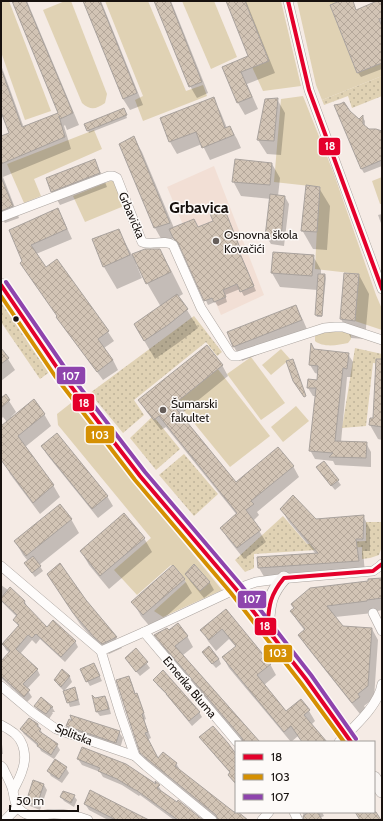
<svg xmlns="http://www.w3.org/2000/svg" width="383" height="821" font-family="Cabin,sans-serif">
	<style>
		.built { fill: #f2dfd5 }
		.grass { fill: url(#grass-dots) }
		.park { fill: #e0d2b4 }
		.shadow { fill: #0003 }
		.building { fill: url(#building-cross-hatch); stroke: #a9a29d }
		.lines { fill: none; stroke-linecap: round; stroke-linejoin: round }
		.street-casing { stroke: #aba49f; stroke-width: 10 }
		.secondary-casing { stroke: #aba49f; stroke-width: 14 }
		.street { stroke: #fefcfb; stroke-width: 9 }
		.secondary { stroke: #f8f4f2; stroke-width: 13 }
		.bus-1-casing { stroke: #fdfaf8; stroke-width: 7 }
		.bus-2-casing { stroke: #fdfaf8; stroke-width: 7 }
		.bus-3-casing { stroke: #fdfaf8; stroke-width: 7 }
		.bus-1 { stroke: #e4002b; stroke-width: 4 }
		.bus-2 { stroke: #d59002; stroke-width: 4 }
		.bus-3 { stroke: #8e44ad; stroke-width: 4 }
		.poi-dot { fill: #655d59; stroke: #fdfaf8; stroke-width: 1.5 }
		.bus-dot { fill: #17110e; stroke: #fdfaf8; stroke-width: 1.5 }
		.labels { text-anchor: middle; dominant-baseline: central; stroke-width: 3; stroke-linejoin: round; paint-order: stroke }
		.street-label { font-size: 12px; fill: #17110e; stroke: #fdfaf8 }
		.poi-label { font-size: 12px; fill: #17110e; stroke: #fdfaf8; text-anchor: start }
		.district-label { font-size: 16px; font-weight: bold; fill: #17110e; stroke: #fdfaf8 }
		.line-badge { stroke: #fdfaf8; stroke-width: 1.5 }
		.badge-label { font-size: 11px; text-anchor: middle; font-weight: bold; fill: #fff }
	</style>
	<defs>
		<pattern id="grass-dots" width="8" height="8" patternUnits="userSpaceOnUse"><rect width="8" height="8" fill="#e0d2b4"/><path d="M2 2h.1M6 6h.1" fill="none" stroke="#bfb39a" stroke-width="1.8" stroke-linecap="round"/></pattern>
		<pattern id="building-cross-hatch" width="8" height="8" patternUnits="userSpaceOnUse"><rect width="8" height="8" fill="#d2c4b5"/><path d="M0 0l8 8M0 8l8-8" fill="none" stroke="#b4a79a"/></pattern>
	</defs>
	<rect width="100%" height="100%" fill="#f5ebe5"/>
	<polygon class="built" points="214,166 264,295 221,315 167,187"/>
	<g class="grass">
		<polygon points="382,76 382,96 352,108 348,96 324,105 322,100"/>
		<polygon points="1,297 51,371 40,379 1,322"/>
		<polygon points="194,316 222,352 217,356 206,342 134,400 144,415 123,433 90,393"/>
		<polygon points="355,348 382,354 382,364 373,363 366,426 342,428"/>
		<polygon points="153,416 180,449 156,470 130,438"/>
		<polygon points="184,454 218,494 194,516 159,475"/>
		<polygon points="283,516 307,544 366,541 366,522 382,522 382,546 379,555 370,558 362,559 362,547 254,554 254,568 245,572 235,560"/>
	</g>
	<g class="park">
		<polygon points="1,1 9,1 51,111 25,120 1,52"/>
		<path d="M 65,1 L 71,1 L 107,94 L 105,103 C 96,109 91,111 82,103 L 43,10 Z"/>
		<polygon points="105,1 148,1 186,91 203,85 207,96 143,121 135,100 143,96"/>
		<polygon points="182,1 214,1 237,57 211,69"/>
		<polygon points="245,1 281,1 301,86 263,91 252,67 269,60"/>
		<polygon points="297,1 340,1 330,5 357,73 382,63 382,76 322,100 316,85"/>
		<polygon points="303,96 334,174 376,295 382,309 382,330 355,321 359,274 315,269 319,187 274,182 281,99"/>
		<polygon points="94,130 102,149 34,179 41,196 24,203 7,164"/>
		<polygon points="382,177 382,204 380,204 372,181"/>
		<polygon points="113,180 124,206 85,222 73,196"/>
		<path d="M 320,331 L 346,331 L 351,333 L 351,339 L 348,343 C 339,345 323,348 315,341 L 315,335 Z"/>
		<polygon points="281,349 290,359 271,375 262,365"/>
		<polygon points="251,357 285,403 261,420 227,374"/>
		<polygon points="217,368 270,436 230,467 176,401"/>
		<polygon points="71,403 222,590 163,617 154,611 186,582 171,565 137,595 114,570 151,538 58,425 57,414"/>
		<polygon points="296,406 309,421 283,442 271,427"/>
	</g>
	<g class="shadow">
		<polygon points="13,1 27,1 79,125 67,130 65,125 64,126 71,149 3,177 19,218 5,223 1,217 1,137 10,133 1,109 1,65 24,128 59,114"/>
		<polygon points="84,1 101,1 143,105 130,110 123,99"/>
		<polygon points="155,1 171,1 208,93 197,98 190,86"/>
		<polygon points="227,1 246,1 275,73 247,84 258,109 245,115 238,103 223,68 249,57"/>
		<polygon points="342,1 352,1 356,11 382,1 382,24 381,24 382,28 382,69 361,77 358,73"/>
		<polygon points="213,99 220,111 227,128 230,127 237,139 241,148 210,160 202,144 177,154 170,142 162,119"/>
		<polygon points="277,99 285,113 281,155 267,154 258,140 266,100"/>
		<polygon points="124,110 127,118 89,133 85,124"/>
		<polygon points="349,112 359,120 362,116 365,121 365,127 369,130 382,133 382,166 364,173 361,168"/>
		<polygon points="134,138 142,152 174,228 198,228 214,221 225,211 242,253 240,253 256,291 244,296 240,289 225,295 227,302 218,306 215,302 208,305 181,246 177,243 174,238 163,242 155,228 121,144"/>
		<polygon points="94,161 102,175 107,187 60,205 52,191"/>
		<polygon points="272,164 280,178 278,196 285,197 289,204 284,246 271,244 266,236 271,199 241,196 233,181"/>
		<polygon points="319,188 330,206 327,250 313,249 302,230"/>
		<polygon points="58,209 63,219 72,239 36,254 46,268 56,260 108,332 114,341 104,348 113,360 118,370 103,380 63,326 58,316 27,273 21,263 23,261 10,230"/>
		<polygon points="382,214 382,226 378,215"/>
		<polygon points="118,230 132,255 145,250 160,250 172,272 183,294 178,297 187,310 198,328 178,343 155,359 135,325 161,307 147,283 138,263 136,264 142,278 117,289 104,267 93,239"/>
		<polygon points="313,256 321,270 321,275 325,275 326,278 322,317 317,317 316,315 318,290 280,287 272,273"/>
		<polygon points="359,275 369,294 365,339 351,338 341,319"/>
		<polygon points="295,306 303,320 309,334 242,361 234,347 228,333"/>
		<polygon points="1,349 8,359 15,370 1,381"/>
		<polygon points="348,354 353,362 352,377 347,377 341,442 366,443 371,452 371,467 335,465 333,461 315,459 310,450 316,396 313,396 308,388 318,381 318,374 315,373 310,365"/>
		<polygon points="222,365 228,376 180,415 236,483 293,466 299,477 257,512 259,515 253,521 266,542 244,559 228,539 221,528 237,515 166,427 161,430 146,411 140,400"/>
		<polygon points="382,371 382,440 378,439 370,425 371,419 374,419"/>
		<polygon points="1,394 3,397 6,396 9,401 16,412 11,417 12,418 34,401 44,414 51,426 25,447 53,485 60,497 40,514 10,474 4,462 1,454 1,427 7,422 3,417 1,419"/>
		<polygon points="42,447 107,496 113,506 98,518 48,456"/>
		<polygon points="320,472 338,481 341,485 335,490"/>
		<polygon points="281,509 315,520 363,516 370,529 370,551 363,551 365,573 266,580 259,568 316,554 289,522"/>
		<polygon points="71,519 79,533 39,565 43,571 35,577 28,568 28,561 23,555 15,541"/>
		<polygon points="144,538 152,552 109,589 89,565 81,551"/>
		<polygon points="194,566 210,583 214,590 204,598 190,581 186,574"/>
		<polygon points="184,579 192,593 152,629 141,616 133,602"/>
		<polygon points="382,579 382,610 373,612 373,613 335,617 342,627 372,629 378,640 374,698 364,706 366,709 360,714 306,646 299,635 305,631 298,622 291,611 369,582"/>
		<polygon points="54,584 85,600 116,638 122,648 109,654 101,648 80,624"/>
		<polygon points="1,585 25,602 28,608 47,628 75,641 78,647 65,662 40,639 36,644 32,640 20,654 37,669 40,675 27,689 32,697 27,702 1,678 1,662 10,653 6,650 3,644 19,627 14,620 17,617 1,601"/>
		<polygon points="226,611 270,664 276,675 264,685 286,713 309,711 315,721 311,725 326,742 302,742 298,736 291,742 229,668 223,657 236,647 229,639 216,651 208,641 202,631"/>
		<polygon points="169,631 187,636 193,647 183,655 259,742 243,742 162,646 155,635"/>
		<polygon points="136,650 150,668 140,676 129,663"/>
		<polygon points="203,652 219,659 221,664 216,668 206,657"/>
		<polygon points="94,664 102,681 90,686 87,681"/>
		<polygon points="62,671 70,677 72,682 64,691 58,685 55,680"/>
		<polygon points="129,677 132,683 136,695 140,701 146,719 144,720 151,738 147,740 158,760 176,763 180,770 179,771 236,814 247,820 219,820 145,759 141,752"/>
		<polygon points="155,680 199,712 202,717 192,726 170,699 167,695 157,685"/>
		<polygon points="74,688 77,693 80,705 70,707 68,702"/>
		<polygon points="105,697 108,702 111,714 100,716 97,712 95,699"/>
		<polygon points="41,699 52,707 55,712 52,712 53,713 49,719 38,711 35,706"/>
		<polygon points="38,724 43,735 57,745 60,750 54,759 41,751 39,747 24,734 21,729"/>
		<polygon points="67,726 119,732 123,738 120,749 71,732"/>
		<polygon points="1,735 3,754 1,754"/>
		<polygon points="201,737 236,755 236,785 229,775 230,773 204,743"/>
		<polygon points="78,759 126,765 159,787 158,785 162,792 201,820 174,820 140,795 139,796 122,785 103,777 100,772 82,765"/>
		<polygon points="66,768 69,773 62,783 51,776 48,771"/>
		<polygon points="33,782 44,785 47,790 40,810 30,806 27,801"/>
		<polygon points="74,796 77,800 74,807 64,801 61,797"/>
		<polygon points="85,804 147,820 108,820 89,810"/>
		<polygon points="302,812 322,812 324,816 320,818 321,820 306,820"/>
	</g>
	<g class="building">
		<polygon points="12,1 26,1 73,113 60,119 59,116 65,137 1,164 1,136 9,133 1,112 1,71 2,71 22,127 58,113"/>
		<polygon points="83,1 100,1 137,93 123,99"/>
		<polygon points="154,1 170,1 202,82 189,87"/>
		<polygon points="226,1 245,1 269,61 241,72 252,97 237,103 222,67 248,56"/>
		<polygon points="340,1 353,1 356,10 377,1 382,1 382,18 379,19 382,27 382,63 357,73 330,5"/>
		<polygon points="214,97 225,128 230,126 234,135 202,148 196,132 169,142 160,118"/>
		<polygon points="278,98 274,141 257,140 265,99"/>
		<polygon points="344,102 350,111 359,119 363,115 363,124 369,129 376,129 382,131 382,160 361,169 334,105 340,104"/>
		<polygon points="124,108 127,115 87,131 84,124"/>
		<polygon points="134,136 170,223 154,228 119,144"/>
		<polygon points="95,159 100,173 51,192 46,178"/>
		<polygon points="235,159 272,163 270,185 232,182"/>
		<polygon points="1,177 13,206 1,211"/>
		<polygon points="306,185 320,187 317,232 301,231"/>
		<polygon points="270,194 285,196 281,238 265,237"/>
		<polygon points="223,205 240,248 238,249 254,286 240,292 237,284 223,290 226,297 214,302 212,298 204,301 178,243 173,238 169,229 194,219 198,227 213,221 209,211"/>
		<polygon points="58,208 67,229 31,245 46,267 57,259 109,331 98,339 113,360 97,372 56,317 57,316 20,263 22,261 9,230"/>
		<polygon points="119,229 130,255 103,267 92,239"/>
		<polygon points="145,249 160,249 171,272 146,284 132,254"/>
		<polygon points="273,252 314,255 312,276 271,273"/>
		<polygon points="344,273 359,274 355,321 340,319"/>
		<polygon points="318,274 325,274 322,316 315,315"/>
		<polygon points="177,294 188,309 168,325 144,341 134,324"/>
		<polygon points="296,305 302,320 233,347 227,332"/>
		<polygon points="311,343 314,349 349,353 347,369 343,368 335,441 367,442 366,458 329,457 333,453 309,451 316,388 307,388 308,379 317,380 318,366 309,365"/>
		<polygon points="207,345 223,365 173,405 236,482 278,447 294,466 251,501 254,504 246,510 261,530 237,548 220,528 237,513 159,416 154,420 138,400"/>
		<polygon points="1,348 9,358 1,364"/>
		<polygon points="293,359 306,396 304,397 293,381 286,361"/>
		<polygon points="376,359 382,359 382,427 369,425 370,418 373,418"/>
		<polygon points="6,394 10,400 1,408 1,398"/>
		<polygon points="34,399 45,414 18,436 54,485 33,503 1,460 1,426"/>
		<polygon points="57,433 108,496 92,509 41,446"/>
		<polygon points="324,461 339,480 331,486 316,467"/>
		<polygon points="293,495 316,519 364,515 363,539 356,539 359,561 258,568 257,557 318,553 280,509"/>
		<polygon points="60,504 72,519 26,556 14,541"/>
		<polygon points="124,513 145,538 100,576 80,551"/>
		<polygon points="33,556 41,566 32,573 24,563"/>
		<polygon points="60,563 86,600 117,637 102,644 94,637 73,613 47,574"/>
		<polygon points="194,564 210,582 200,591 185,574"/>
		<polygon points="173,565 185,579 143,615 131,602"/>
		<polygon points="382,578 382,598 367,600 367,601 327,606 343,626 372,628 368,686 358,694 360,697 352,703 298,635 305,629 290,611 294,608 291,604 310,588 368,581 368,579"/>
		<polygon points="10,587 25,601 24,603 47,627 53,620 76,641 61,657 36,634 32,638 28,635 16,649 38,669 23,684 30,690 24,697 1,676 1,661 10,651 2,644 19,625 13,620 17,615 1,600 1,598"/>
		<polygon points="226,609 271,664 257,675 286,711 301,699 310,710 304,715 327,742 302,742 291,726 284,732 222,657 236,646 222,629 209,640 200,630"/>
		<polygon points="178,623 188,636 175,646 260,742 243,742 242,738 154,635 167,628 169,630"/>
		<polygon points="209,646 219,659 212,664 202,652"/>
		<polygon points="136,648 148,662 136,672 125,658"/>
		<polygon points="94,663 100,676 86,682 80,669"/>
		<polygon points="62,669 70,676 61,687 54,680"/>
		<polygon points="163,670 200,712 189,721 166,694 167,694 153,680"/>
		<polygon points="129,676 135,694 137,693 144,713 142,714 148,732 145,733 158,758 163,752 177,763 175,766 234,812 238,812 248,820 218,820 216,815 140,753 126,711 116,680"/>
		<polygon points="75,687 78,700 67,703 63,691"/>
		<polygon points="92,695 95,698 105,696 109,709 96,712"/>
		<polygon points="41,697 53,707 50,708 51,708 46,714 34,706"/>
		<polygon points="70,715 120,731 116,743 66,726 69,719 72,721"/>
		<polygon points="29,718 38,724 37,726 41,729 39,731 58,744 51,755 37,746 38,744 20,729"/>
		<polygon points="213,726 228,743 236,754 236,784 228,775 230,772 199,737"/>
		<polygon points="82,747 126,764 156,784 155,781 160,785 157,788 177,802 178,800 203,820 178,820 136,790 135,790 117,779 98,771 100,768 77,759"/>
		<polygon points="55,759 67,767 59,779 47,771"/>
		<polygon points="33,780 44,784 37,805 26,802"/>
		<polygon points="90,790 135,813 149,820 116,820 84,804"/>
		<polygon points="63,791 75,795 71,803 60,797"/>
		<polygon points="309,812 318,812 322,820 304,820 303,816"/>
		<polygon points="355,812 376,812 381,820 360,820"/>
	</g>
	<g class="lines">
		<defs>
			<g id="street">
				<polyline points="288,1 309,90 382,289"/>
				<path d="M 1,217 L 109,176 L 113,176 L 117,178 L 142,242 C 152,246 164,239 173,245 L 201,308 L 230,353 L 233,356 L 238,356 L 324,328 L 335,327 L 343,327 L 382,340"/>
				<polyline points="1,566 101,651 120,713 135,756"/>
				<polyline points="373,613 382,631"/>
				<polyline points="144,632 237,742"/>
				<polyline points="101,651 144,632 236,589 256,582 279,579 373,571 380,566 382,564"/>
				<polyline points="1,686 32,712 56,729 135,756 146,766 212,820"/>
				<path d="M 1,725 C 5,727 10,730 14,733 C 25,742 27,758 22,771 C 20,778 16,784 13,791"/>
				<path d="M 339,742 C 354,727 379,705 382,684"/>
				<path d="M 1,766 L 3,768 C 6,775 11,783 13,791 C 14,796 14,801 17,806 C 27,821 40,814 54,814 C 66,814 78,816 88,820"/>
				<polyline points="294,812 298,820"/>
				<polyline points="6,819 18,807"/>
				<polyline points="262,820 269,812"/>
			</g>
			<g id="secondary">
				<polyline points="1,285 60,372 123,454 140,476 236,589 306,679 351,742"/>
				<path d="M 267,629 C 269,606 268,596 284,578"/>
				<polyline points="374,778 382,791"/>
			</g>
		</defs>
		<use href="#street" class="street-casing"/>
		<use href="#secondary" class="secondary-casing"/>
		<use href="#street" class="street"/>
		<use href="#secondary" class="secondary"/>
		<defs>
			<g id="bus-1">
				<polyline points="288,1 309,90 382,289"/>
				<polyline points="1,285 60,372 140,476 236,589 306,679 351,742"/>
				<path d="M 267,629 C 269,607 269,596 284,578 L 373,571 L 382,564"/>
			</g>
			<polyline id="bus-2" points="1,296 55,376 135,480 231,593 301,683 344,742"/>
			<polyline id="bus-3" points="6,282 65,368 145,472 241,585 311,675 356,739"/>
		</defs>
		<use href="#bus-1" class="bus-1-casing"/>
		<use href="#bus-2" class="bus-2-casing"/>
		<use href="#bus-3" class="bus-3-casing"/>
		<use href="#bus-1" class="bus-1"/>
		<use href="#bus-2" class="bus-2"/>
		<use href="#bus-3" class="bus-3"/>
	</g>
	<g class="poi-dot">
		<circle cx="216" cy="241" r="4"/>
		<circle cx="163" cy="410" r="4"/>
	</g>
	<circle class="bus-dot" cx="16" cy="319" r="3.5"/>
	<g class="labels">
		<g class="street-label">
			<text transform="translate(132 215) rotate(67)">Grbavička</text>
			<text transform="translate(190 687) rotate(50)">Emerika Bluma</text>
			<text transform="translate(74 734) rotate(22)">Splitska</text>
		</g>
		<g class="poi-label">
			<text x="224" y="234">Osnovna škola<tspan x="224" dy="14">Kovačići</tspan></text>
			<text x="171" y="403">Šumarski<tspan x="171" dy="14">fakultet</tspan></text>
		</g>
		<g class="district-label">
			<text x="199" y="207">Grbavica</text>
		</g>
	</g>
	<g class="line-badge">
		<rect x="318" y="137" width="23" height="19" rx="4" fill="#e4002b"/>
		<rect x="56" y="366" width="30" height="19" rx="4" fill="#8e44ad"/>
		<rect x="72" y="393" width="23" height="19" rx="4" fill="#e4002b"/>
		<rect x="85" y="425" width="30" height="19" rx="4" fill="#d59002"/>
		<rect x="237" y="590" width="30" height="19" rx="4" fill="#8e44ad"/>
		<rect x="254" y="617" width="23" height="19" rx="4" fill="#e4002b"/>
		<rect x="263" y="644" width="30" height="19" rx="4" fill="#d59002"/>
	</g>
	<g class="badge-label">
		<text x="330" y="150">18</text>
		<text x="71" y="380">107</text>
		<text x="84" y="407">18</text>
		<text x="100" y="439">103</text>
		<text x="252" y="603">107</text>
		<text x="265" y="630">18</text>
		<text x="278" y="657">103</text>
	</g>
	<rect width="383" height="821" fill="none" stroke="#17110e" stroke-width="4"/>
	<rect x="235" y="741" width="140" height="72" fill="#fdfaf8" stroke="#a19d9a"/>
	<rect x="243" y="754" width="20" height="6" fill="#e4002b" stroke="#a19d9a"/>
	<text x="271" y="761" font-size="12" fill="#17110e">18</text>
	<rect x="243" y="774" width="20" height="6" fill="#d59002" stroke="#a19d9a"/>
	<text x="271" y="781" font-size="12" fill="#17110e">103</text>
	<rect x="243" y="794" width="20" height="6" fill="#8e44ad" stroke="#a19d9a"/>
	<text x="271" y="801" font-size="12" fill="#17110e">107</text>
	<path d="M10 805v6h68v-6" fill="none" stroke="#17110e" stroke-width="2"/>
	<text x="16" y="805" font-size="12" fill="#17110e" stroke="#fdfaf8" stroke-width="3" paint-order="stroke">50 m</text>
</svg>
